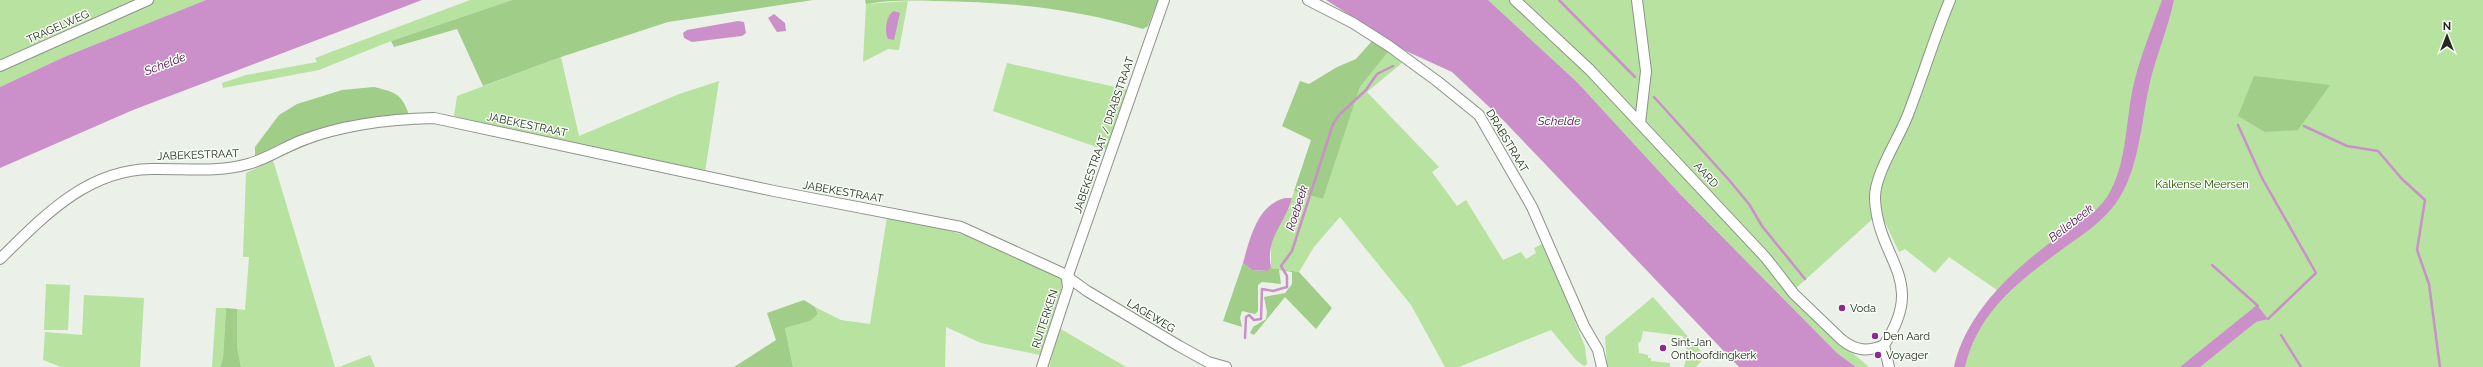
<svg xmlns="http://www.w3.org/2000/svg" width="2483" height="367" font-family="Raleway,sans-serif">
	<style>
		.green { fill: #b7e2a0 }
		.forest { fill: #a0cd87 }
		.water { fill: #cb90ca }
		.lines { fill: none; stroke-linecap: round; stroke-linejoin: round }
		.stream { stroke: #cb90ca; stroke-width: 2.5 }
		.minor-casing { stroke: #8c9289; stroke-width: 12 }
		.minor { stroke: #fff; stroke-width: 10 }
		.poi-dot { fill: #8e2990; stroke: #f8fff5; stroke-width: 1.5 }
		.labels { text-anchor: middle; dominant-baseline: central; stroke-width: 3; stroke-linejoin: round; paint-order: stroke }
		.street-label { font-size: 11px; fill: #262825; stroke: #f8fff5 }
		.park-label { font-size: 11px; fill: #254c00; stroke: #f8fff5 }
		.poi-label { font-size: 11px; fill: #262825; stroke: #f8fff5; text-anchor: start }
		.water-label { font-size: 12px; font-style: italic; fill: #520853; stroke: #f8fff5 }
	</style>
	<rect width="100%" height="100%" fill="#ebf1e8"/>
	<g class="green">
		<polygon points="0,0 206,0 64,57 0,87"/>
		<polygon points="470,0 512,0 391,41 319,70 223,88 222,83 246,75 317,62 315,58"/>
		<path d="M 1488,0 L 2483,0 L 2483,367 L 1954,367 C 1961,336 1978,315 1997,290 L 1949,257 L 1935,273 L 1905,249 L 1899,252 L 1883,218 L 1877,215 L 1794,290 L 1820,325 L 1869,367 L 1856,367 L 1837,353 L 1680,194 L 1577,82 Z"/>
		<polygon points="908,1 899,50 888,49 863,62 866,4"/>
		<polygon points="1388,52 1402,63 1367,92 1439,167 1432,172 1457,206 1466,200 1503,260 1521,252 1526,259 1536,253 1534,248 1544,243 1585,347 1587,364 1584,366 1576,360 1551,330 1459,367 1445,367 1411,305 1340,217 1314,247 1299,272 1271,268 1271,240 1289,208 1294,191 1323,199 1360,87"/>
		<polygon points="561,57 579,136 679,94 719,81 705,172 563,143 454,116 457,96"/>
		<polygon points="1007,63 1129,90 1108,151 993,111"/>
		<polygon points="273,160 335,367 241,367 237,347 237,309 245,310 249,257 243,257 246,173"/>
		<polygon points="887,217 939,228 979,239 1064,280 1040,355 981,343 946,327 945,367 793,367 785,328 810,321 818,314 815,307 841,320 870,324"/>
		<polygon points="46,284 70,285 68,330 44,330"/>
		<polygon points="84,295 144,298 140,367 61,367 43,360 45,332 82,335"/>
		<polygon points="1653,297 1705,356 1696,367 1684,367 1688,351 1686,348 1687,341 1683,341 1683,336 1643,331 1641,341 1638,343 1639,353 1648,355 1648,358 1651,358 1651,361 1670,363 1670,367 1672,367 1607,367 1605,337"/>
		<polygon points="216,308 226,308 223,358 220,367 212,367"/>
		<polygon points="1059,328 1126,367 1049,367"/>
		<polygon points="370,355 375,367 339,367"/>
	</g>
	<g class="forest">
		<polygon points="512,0 813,0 668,22 561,57 483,86 457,29 394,47 391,41"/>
		<path d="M 865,0 L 1158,0 L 1148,26 L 1143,29 C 1075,8 1006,2 936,1 C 914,0 887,0 866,4 Z"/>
		<polygon points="1372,41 1388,52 1360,87 1323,199 1294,191 1311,140 1282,126 1300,81 1309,84 1337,67 1356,59"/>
		<polygon points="2254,76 2330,85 2298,130 2265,132 2238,116"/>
		<path d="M 374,87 C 397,93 401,93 410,117 C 372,129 332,133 296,150 C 283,155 270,164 255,162 L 255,147 L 279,115 L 297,104 L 342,90 Z"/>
		<polygon points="1243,263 1252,270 1266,271 1271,268 1299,272 1332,308 1316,329 1285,297 1254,335 1250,333 1253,327 1266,319 1267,312 1264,297 1285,293 1292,284 1292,272 1279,270 1281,284 1262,282 1258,285 1258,311 1255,314 1242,311 1240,318 1242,327 1223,321"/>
		<polygon points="804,300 815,307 818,314 810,321 785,328 793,367 734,367 776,340 767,313"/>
		<polygon points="226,308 237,309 237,347 241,367 220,367 223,358"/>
	</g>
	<g class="water">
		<polygon points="206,0 422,0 133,110 0,168 0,87 64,57"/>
		<polygon points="1326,0 1488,0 1577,82 1680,194 1837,353 1856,367 1739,367 1502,119 1452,72 1406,51"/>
		<path d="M 2162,0 L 2174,0 C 2168,28 2157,54 2150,82 C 2141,121 2140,169 2116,203 C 2103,221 2085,233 2068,245 C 2023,278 1978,310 1965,367 L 1954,367 C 1966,313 2012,271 2055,239 C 2072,227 2095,215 2107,197 C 2128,164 2125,120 2134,83 C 2141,54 2152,28 2162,0 Z"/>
		<path d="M 894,11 L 900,13 L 894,40 L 888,39 C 884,32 886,15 894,11 Z"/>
		<polygon points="774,14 785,23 786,31 777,32 768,18"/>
		<polygon points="738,21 744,22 746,33 742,36 692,42 684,38 683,33 687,30"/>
		<path d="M 1285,198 L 1292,198 C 1285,225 1265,237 1271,268 L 1267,271 L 1252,270 L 1243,263 C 1250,239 1257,205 1285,198 Z"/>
		<polygon points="2257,305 2268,319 2256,322 2200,367 2180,367"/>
	</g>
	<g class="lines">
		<g class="stream">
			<polyline points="1559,0 1635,77"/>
			<polyline points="1654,97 1729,180 1749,204 1762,226 1805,279"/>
			<polyline points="2238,125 2262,178 2316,273 2268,319"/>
			<polyline points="2304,126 2347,146 2378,151 2402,179 2425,200 2417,250 2429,284 2440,367"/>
			<polyline points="2212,265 2258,306"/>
			<polyline points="2281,335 2301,367"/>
			<polyline points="1245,338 1246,317 1249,315 1254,320 1261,319 1262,289 1273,291 1287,287 1287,276 1281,266 1292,251 1333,124 1340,114 1366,90 1377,74 1393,66"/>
		</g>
		<defs>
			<g id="minor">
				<polyline points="1308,0 1353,23 1389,46 1437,81 1479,115 1532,207 1584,326 1598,350 1602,367"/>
				<path d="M 1515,0 L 1590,70 L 1766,258 L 1794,294 L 1842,340 C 1856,351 1868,352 1884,345 C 1928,279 1878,261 1875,199 C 1874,175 1898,140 1907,117 C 1922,79 1934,38 1950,0"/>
				<polyline points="1637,0 1646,71 1640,123"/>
				<polyline points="0,66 148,0"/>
				<path d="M 0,259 C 43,217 86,170 151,169 C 182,168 218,173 248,164 C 267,159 284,147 303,140 C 345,124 389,119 434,118 L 774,191 L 961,227 L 1062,273 L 1087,291 L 1179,346 L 1208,362 L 1226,367"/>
				<polyline points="1884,345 1889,367"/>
				<polyline points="1042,367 1068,288 1067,278 1164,0"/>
			</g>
		</defs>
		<use href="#minor" class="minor-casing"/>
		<use href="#minor" class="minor"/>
	</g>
	<g class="poi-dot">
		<circle cx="1842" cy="308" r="4"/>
		<circle cx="1875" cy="336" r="4"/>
		<circle cx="1663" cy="348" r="4"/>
		<circle cx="1878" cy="355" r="4"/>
	</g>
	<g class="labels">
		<g class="street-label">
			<text transform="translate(58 27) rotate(-24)">TRAGELWEG</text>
			<text transform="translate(527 125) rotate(12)">JABEKESTRAAT</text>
			<text transform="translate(1104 135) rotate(-71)">JABEKESTRAAT / DRABSTRAAT</text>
			<text transform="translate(1507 141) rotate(59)">DRABSTRAAT</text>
			<text transform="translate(198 155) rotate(-2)">JABEKESTRAAT</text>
			<text transform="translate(1706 175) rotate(48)">AARD</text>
			<text transform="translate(843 192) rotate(10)">JABEKESTRAAT</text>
			<text transform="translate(1151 316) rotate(31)">LAGEWEG</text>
			<text transform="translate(1045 319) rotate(-72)">RUITERKEN</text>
		</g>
		<g class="park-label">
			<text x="2202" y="184">Kalkense Meersen</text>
		</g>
		<g class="poi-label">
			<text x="1850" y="308">Voda</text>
			<text x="1883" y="336">Den Aard</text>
			<text x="1671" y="342">Sint-Jan<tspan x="1671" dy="13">Onthoofdingkerk</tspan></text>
			<text x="1886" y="355">Voyager</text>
		</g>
		<g class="water-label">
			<text transform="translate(165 64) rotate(-21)">Schelde</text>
			<text x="1559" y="121">Schelde</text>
			<text transform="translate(1297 208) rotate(-72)">Roebeek</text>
			<text transform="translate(2071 223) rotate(-38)">Bellebeek</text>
		</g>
	</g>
	<g transform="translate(2447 36)" stroke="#f8fff5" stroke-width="3" paint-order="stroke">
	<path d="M0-3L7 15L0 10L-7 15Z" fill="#262825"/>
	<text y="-6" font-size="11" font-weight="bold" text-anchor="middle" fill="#262825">N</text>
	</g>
</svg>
